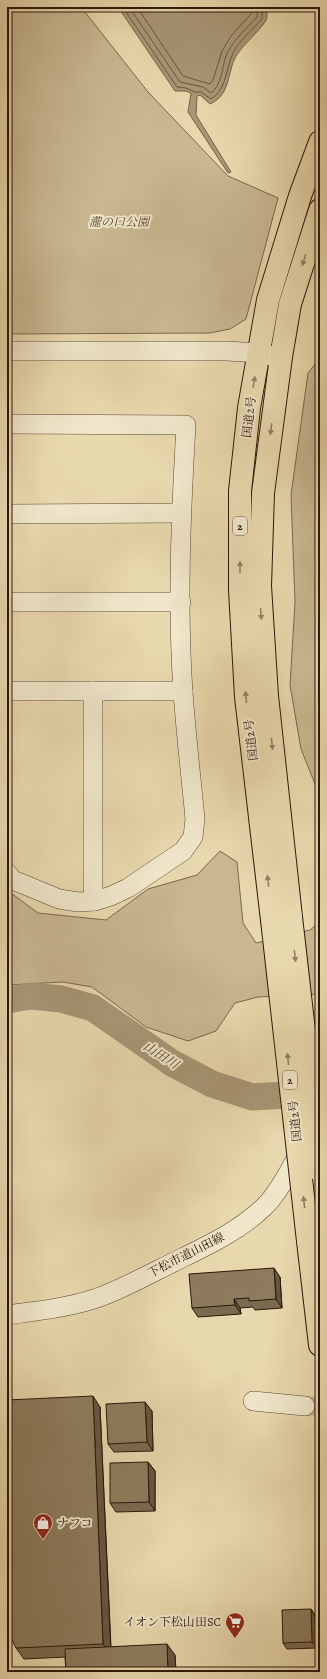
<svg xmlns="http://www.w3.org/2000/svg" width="327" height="1679" font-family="Alegreya,'Noto Serif JP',serif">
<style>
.green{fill:#c8b791;stroke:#7a664c}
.water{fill:#a89675;stroke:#766349}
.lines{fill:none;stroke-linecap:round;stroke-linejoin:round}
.shore{stroke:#6a563e;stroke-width:1}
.river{stroke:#a89675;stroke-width:27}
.minor-tunnel{stroke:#c2b18c;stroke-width:19;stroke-dasharray:19 10;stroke-linecap:butt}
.minor-casing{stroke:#5a4630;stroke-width:20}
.highway-casing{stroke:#2b1607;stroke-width:24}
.minor{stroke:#f0e6ca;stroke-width:19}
.highway{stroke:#e8d8ad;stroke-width:22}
.highway-bridge-casing{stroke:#2b1607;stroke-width:24;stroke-linecap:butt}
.highway-bridge{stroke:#e8d8ad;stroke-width:22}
.wall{fill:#796a50;stroke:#2b1607}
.shaded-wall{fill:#635641;stroke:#2b1607}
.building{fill:#8d7b5d;stroke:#2b1607}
.oneway{fill:#938162}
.labels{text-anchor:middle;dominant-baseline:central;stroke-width:4;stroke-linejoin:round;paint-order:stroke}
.shield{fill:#f0e6ca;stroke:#665442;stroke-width:1}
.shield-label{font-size:11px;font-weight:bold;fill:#2b1607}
.park-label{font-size:12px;font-style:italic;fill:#5a4630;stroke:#f0e6ca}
.street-label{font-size:12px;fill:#2b1607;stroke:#f0e6ca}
.poi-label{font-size:12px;fill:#2b1607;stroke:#f0e6ca;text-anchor:start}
.water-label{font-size:13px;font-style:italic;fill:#5d4933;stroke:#f0e6ca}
</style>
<rect width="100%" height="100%" fill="#e8d8ad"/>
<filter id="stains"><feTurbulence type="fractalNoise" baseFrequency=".005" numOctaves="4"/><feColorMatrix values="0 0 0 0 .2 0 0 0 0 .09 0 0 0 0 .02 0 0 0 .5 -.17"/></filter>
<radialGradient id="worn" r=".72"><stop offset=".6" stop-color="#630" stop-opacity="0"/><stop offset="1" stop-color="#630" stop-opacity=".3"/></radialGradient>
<g class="green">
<path d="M 7,7 L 81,7 L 148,92 L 228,176 L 278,198 L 246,319 L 230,329 L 210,333 L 7,334 Z"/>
<path d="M 320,358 L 320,559 L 318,577 L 320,812 L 317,789 L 301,749 L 290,685 L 295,602 L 291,495 L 308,373 Z"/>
<path d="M 220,851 L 237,862 L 243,923 L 256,943 L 310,930 L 320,922 L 320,994 L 258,997 L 235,1003 L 216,1031 L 188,1041 L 146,1027 L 92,987 L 63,982 L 7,985 L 7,890 L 38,913 L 106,920 L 148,889 L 197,875 Z"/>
</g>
<path class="water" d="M 122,7 L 266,7 C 267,12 268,18 265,22 C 257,34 244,43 236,56 C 227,72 231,95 210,104 L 200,95 L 197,96 L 196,115 L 231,172 L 228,173 L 188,112 L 191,93 L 185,91 L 175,91 L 122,13 Z"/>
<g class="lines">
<g class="shore">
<path d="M 126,7 L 126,12 L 177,87 L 186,88 L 195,92 L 201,92 L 211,99 C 225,91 226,72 231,58 C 236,43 251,31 262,19 L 262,7"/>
<path d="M 131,7 L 131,10 L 180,82 L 203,87 L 211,93 C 222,85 222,67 226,56 C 232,41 246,29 257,17 L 257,7"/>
<path d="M 137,7 L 183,76 L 210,84 L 213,80 L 222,51 L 231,36 L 251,14 L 251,7"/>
</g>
<path class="river" d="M 7,1000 L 31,996 L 61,999 L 93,1008 L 172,1063 L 212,1084 L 252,1097 L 287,1095 L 315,1084"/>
<path class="minor-tunnel" d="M 305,1406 L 320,1406"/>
<g class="minor-casing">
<g id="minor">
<path d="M 7,351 L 227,351 L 259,353 L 273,356"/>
<path d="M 7,424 L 186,425 C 181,513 177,603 183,692 C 186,734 191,776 195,819 L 193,837 L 183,851 L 128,888 L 111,896 L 95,901 L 78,902 L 59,899 L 13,880 L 7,873"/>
<path d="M 7,514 L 181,513"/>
<path d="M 7,602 L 181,602"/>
<path d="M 7,691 L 183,691"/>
<path d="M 93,691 L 93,889 L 95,901"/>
<path d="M 7,1315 C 36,1311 66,1308 94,1299 C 116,1292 139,1279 160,1269 C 195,1251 235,1235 264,1207 C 281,1191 289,1168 303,1149"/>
<path d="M 253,1401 L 305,1406"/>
</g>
</g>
<g class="highway-casing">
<g id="highway">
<path d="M 291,917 L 267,696 L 260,586 L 263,493 L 281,357 L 290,304 L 320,210"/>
<path d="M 272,920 L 246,697 L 240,590 L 240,491 L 249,408 L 268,300 L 300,196 L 320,142"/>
<path d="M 308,1241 L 320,1345"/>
</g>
</g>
<use href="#minor" class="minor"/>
<use href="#highway" class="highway"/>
<g class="highway-bridge-casing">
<g id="highway-bridge">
<path d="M 291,917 L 320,1171"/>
<path d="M 272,920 L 308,1241"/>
</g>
</g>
<use href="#highway-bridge" class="highway-bridge"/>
</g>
<g class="wall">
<path d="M 280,1277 L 282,1308 L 255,1310 L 253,1307 L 240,1308 L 241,1314 L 198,1317 L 192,1308 Z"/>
<path d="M 100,1407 L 111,1647 L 175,1655 L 176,1672 L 66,1672 L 65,1657 L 24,1659 L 16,1648 Z"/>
<path d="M 152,1411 L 153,1451 L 114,1452 L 108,1444 Z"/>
<path d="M 148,1462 L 155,1471 L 155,1511 L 116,1512 L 110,1503 Z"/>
<path d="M 311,1609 L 315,1615 L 317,1648 L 287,1649 L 283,1643 Z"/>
</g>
<g class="shaded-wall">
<path d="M 274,1268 L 280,1277 L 282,1308 L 276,1299 Z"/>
<path d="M 234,1299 L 240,1308 L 241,1314 L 235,1305 Z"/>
<path d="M 93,1396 L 100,1407 L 111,1655 L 103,1644 Z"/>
<path d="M 145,1402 L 152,1411 L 153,1451 L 147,1442 Z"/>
<path d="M 148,1462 L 155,1471 L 155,1511 L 149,1502 Z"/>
<path d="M 311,1609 L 315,1615 L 317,1648 L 312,1642 Z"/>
<path d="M 167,1644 L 175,1655 L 176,1672 L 168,1672 Z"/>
</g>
<g class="building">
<path d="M 274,1268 L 276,1299 L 249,1301 L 249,1298 L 234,1299 L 235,1305 L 192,1308 L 189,1274 Z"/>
<path d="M 93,1396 L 103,1644 L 16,1648 L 7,1630 L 7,1400 Z"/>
<path d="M 145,1402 L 147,1442 L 108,1444 L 106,1404 Z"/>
<path d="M 148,1462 L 149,1502 L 110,1503 L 110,1463 Z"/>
<path d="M 311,1609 L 312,1642 L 283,1643 L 282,1610 Z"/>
<path d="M 167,1644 L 168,1672 L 66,1672 L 65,1649 Z"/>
</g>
<defs><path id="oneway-solid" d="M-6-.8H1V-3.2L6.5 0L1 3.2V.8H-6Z"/></defs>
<g class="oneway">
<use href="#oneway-solid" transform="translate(304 260) rotate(107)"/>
<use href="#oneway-solid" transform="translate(254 382) rotate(-80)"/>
<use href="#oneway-solid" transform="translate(271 429) rotate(97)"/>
<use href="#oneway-solid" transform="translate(240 567) rotate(-90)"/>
<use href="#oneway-solid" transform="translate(261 614) rotate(86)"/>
<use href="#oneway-solid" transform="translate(246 697) rotate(-95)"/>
<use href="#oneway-solid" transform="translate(272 744) rotate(84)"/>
<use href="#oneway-solid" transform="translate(268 881) rotate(-97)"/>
<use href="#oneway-solid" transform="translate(295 956) rotate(83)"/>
<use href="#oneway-solid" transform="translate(288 1059) rotate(-96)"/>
<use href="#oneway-solid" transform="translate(304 1202) rotate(-96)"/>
</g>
<defs>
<g id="shop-pin" transform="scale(1)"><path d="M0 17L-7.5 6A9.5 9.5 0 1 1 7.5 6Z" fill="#8f2418" stroke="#f0e6ca"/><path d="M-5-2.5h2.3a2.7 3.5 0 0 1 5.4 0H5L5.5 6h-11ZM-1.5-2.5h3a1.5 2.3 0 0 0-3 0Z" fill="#fff"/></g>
<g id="supermarket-pin" transform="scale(1)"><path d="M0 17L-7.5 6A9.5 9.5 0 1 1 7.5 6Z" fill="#8f2418" stroke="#f0e6ca"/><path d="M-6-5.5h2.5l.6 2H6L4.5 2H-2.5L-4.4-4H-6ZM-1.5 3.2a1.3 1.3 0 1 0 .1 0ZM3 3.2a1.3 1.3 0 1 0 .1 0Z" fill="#fff"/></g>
</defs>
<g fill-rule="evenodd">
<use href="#shop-pin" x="43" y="1523"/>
<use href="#supermarket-pin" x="235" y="1622"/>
</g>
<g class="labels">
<g class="shield">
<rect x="233" y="517" width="14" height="18" rx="3"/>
<rect x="283" y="1071" width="14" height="18" rx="3"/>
</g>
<g class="shield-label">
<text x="240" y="526">2</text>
<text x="290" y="1080">2</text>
</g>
<g class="park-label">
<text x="119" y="222">瀧の口公園</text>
</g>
<g class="street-label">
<text transform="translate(249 417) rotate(-83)">国道2号</text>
<text transform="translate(251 740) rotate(-97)">国道2号</text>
<text transform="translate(295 1121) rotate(-96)">国道2号</text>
<text transform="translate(186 1255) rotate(-27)">下松市道山田線</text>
</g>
<g class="poi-label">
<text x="57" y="1523">ナフコ</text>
<text x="221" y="1622" text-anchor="end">イオン下松山田SC</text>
</g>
<g class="water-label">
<text transform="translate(161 1055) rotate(33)">山田川</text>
</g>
</g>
<rect width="327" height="1679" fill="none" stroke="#e8d8ad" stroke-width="24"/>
<rect x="8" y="8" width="311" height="1663" fill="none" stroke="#2b1607" stroke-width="2"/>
<rect x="12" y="12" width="303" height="1655" fill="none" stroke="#2b1607"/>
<rect width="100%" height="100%" filter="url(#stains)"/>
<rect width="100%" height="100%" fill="url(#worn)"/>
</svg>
